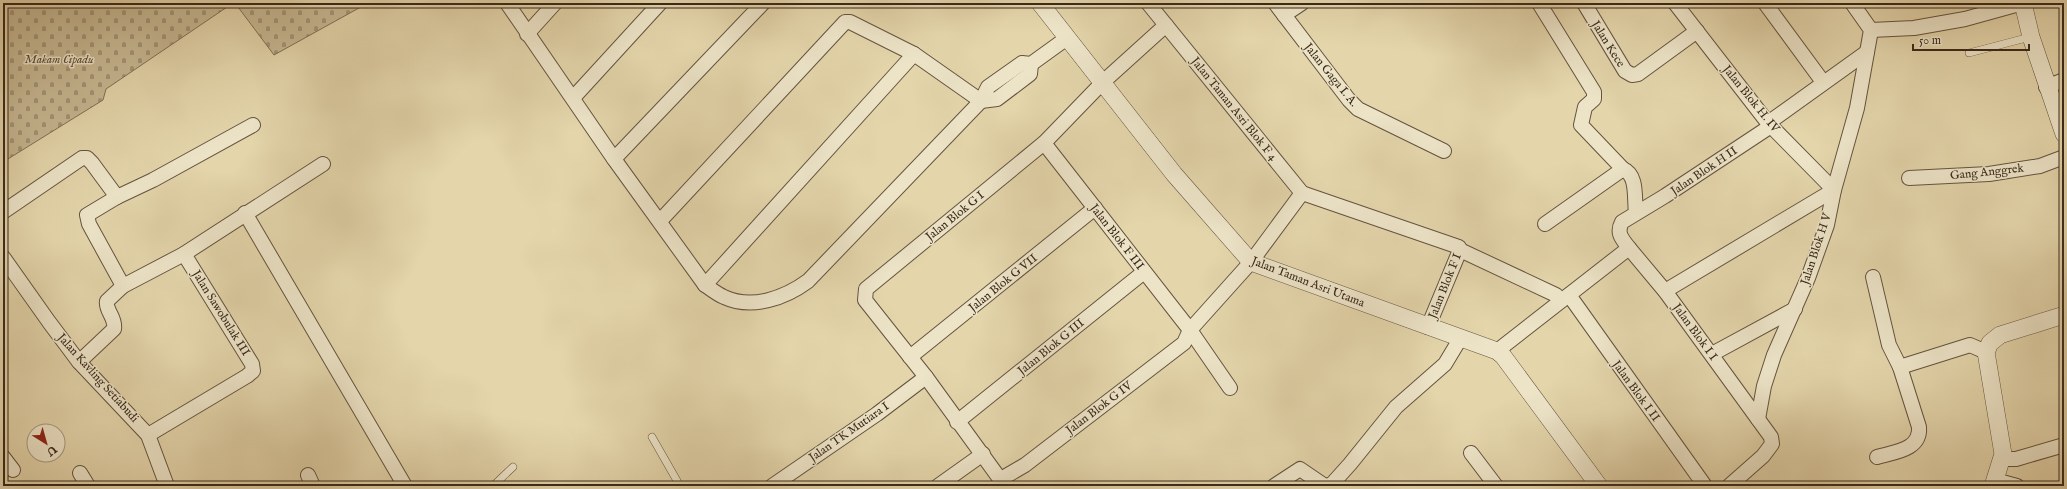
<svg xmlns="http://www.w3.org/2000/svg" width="2067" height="489" font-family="'IM FELL English',serif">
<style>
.cemetery{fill:url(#cemetery-stones);stroke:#807057}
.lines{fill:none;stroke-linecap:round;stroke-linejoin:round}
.service-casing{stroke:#64543f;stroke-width:8}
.minor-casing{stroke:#64543f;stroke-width:16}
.tertiary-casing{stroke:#64543f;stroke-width:18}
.service{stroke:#ede4c8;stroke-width:7}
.minor{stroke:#ede4c8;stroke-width:14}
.tertiary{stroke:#ede4c8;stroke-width:17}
.labels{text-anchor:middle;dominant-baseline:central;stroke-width:3;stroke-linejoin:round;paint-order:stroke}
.street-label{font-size:12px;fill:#39291b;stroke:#ede4c8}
.park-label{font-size:12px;font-style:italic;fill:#554633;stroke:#ede4c8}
</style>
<defs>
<pattern id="cemetery-stones" width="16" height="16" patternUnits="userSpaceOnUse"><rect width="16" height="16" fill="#c7b893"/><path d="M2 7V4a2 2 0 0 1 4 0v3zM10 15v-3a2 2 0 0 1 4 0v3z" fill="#a39677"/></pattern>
</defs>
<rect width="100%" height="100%" fill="#e4d5ab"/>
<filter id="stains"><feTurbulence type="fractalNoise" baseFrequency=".005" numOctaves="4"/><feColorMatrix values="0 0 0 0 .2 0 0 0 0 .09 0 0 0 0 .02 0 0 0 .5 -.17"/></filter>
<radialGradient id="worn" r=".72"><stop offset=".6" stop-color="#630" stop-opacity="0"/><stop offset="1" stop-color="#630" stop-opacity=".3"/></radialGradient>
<g class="cemetery">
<path d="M 3,3 L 233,3 L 106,89 L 103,100 L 3,162 Z"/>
<path d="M 235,3 L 368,3 L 274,55 Z"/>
</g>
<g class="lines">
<g class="service-casing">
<g id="service">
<path d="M 1969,53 L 2030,37"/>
<path d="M 652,437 L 680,486"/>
<path d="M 493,486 L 513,467"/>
</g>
</g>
<g class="minor-casing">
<g id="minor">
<path d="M 507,3 L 614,159 L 705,285 C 711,289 717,294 724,297 C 752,310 785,298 808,281 L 981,101 L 988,87 L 1022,63 L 1031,64 L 1067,38"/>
<path d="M 1148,3 L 1302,193"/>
<path d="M 1275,3 L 1349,100 L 1358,109 L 1444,151"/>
<path d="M 1539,3 L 1594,92 L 1594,99 L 1585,107 L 1581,125 L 1623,169"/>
<path d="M 1584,3 L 1625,71 L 1632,75 L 1638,74 L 1697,31"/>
<path d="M 1765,3 L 1823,82"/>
<path d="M 1284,15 L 1302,3"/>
<path d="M 1871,30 L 1914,28 L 1965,19 L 2023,3"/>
<path d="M 527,34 L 555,3"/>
<path d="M 2046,87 L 2064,80"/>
<path d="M 573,98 L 660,3"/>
<path d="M 1768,123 L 1867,52"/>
<path d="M 1044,143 L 1190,330 L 1230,388"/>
<path d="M 614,159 L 763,3"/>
<path d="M 1909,178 L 1989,174 L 2040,166 L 2064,157"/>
<path d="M 1302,193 L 1459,247 L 1460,250 L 1428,327"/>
<path d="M 3,212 L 82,158 L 87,158 L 92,163 L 117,197"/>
<path d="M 245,213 L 405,486"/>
<path d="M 660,221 L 845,22 L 850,22 L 914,54 L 981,101 L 997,99 L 1030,74 L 1031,64"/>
<path d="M 1545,224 L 1623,169 C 1638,175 1634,198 1636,213"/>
<path d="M 1629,248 L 1665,291 L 1771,437 L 1772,444 L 1763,456 L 1729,486"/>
<path d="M 1460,250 L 1556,295 L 1560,301"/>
<path d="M 3,257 L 49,322 L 79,362 L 148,435 L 167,486"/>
<path d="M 1873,277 L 1889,345 L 1900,367 L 1970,345 L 1986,352"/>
<path d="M 705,285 L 914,54"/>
<path d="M 123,286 L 89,224 L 87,215 L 117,197 L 153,180 L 253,125"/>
<path d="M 1665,291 L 1834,190 L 1768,123 L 1675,3"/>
<path d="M 1569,295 L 1705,486"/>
<path d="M 1497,351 L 1629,248 C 1622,239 1616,233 1622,222 L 1665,196 L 1771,126"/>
<path d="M 1712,354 L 1795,309"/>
<path d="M 910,357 L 1095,208"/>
<path d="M 79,362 L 114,329 C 116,317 105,311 107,301 L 123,286 L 184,254 L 323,164"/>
<path d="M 1758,419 L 1764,386 L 1774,355 L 1808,278 L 1827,225 L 1834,190 L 1857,108 L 1871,30 L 1852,3"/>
<path d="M 957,422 L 1144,272"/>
<path d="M 148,435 L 247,376 L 253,371 L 252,364 L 184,254"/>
<path d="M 1471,453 L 1496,486"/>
<path d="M 3,457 L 13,470"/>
<path d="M 1877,457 C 1894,452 1921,450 1919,427 L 1900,367"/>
<path d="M 2002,459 L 2016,459 L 2064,445"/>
<path d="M 80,473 L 88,486"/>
<path d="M 308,475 L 313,486"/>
<path d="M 1001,479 L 1025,465 L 1184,343 L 1190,330 L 1251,262 L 1302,193"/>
<path d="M 1995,480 L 2017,486"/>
<path d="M 772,486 L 877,414 L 926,377"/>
<path d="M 938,486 L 983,454"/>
<path d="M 1005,486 L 926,377 L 865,300 L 866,289 L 1044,143 L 1103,82 L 1166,25"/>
<path d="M 1274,486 L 1300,469 L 1325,486"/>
<path d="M 1327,486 L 1332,484 L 1350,464 L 1396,407 L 1445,364 L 1460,339"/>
</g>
</g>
<g class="tertiary-casing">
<g id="tertiary">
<path d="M 1040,3 L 1174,174 L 1251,262 L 1497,351 L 1503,356 L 1599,486"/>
<path d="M 2023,3 L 2031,37 L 2064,134"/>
<path d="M 1993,486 L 2003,454 L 1986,352 L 1990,343 L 2000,335 L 2064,315"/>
</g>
</g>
<use href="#service" class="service"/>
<use href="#minor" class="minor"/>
<use href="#tertiary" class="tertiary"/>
</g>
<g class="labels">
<g class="street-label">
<text transform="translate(1608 44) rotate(58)">Jalan Kece</text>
<text transform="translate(1331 75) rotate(51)">Jalan Gaga I. A.</text>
<text transform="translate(1751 99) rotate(51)">Jalan Blok H. IV</text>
<text transform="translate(1234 109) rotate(51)">Jalan Taman Asri Blok F 4</text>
<text transform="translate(1704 171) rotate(-34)">Jalan Blok H II</text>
<text transform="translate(1987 172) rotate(-6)">Gang Anggrek</text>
<text transform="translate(955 216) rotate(-39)">Jalan Blok G I</text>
<text transform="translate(1117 237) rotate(52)">Jalan Blok F III</text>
<text transform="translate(1816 249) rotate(-72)">Jalan Blok H V</text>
<text transform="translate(1308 282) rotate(21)">Jalan Taman Asri Utama</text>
<text transform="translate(1003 283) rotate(-39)">Jalan Blok G VII</text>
<text transform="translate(1445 286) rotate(-68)">Jalan Blok F I</text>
<text transform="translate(221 313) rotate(58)">Jalan Sawobulak III</text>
<text transform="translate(1695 332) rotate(54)">Jalan Blok I I</text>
<text transform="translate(1051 347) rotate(-39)">Jalan Blok G III</text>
<text transform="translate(98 378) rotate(48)">Jalan Kavling Setiabudi</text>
<text transform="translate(1636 391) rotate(54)">Jalan Blok I II</text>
<text transform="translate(1099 408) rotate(-37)">Jalan Blok G IV</text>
<text transform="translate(849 432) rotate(-35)">Jalan TK Mutiara I</text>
</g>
<g class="park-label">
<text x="59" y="59">Makam Cipadu</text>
</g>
</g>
<rect width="2067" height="489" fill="none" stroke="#e4d5ab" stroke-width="16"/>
<rect x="4" y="4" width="2059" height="481" fill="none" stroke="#39291b" stroke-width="2"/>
<rect x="8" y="8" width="2051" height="473" fill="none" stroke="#39291b"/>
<g transform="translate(46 443) rotate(143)"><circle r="19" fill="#ede4c8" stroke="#a59983"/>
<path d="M0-3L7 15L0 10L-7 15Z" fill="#8f2418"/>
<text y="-6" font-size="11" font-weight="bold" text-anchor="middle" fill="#39291b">U</text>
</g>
<path d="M1913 44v6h116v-6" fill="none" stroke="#39291b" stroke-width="2"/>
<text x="1919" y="44" font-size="12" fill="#39291b" stroke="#ede4c8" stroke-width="3" paint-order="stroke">50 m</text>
<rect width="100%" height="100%" filter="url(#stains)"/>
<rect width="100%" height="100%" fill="url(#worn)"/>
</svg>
